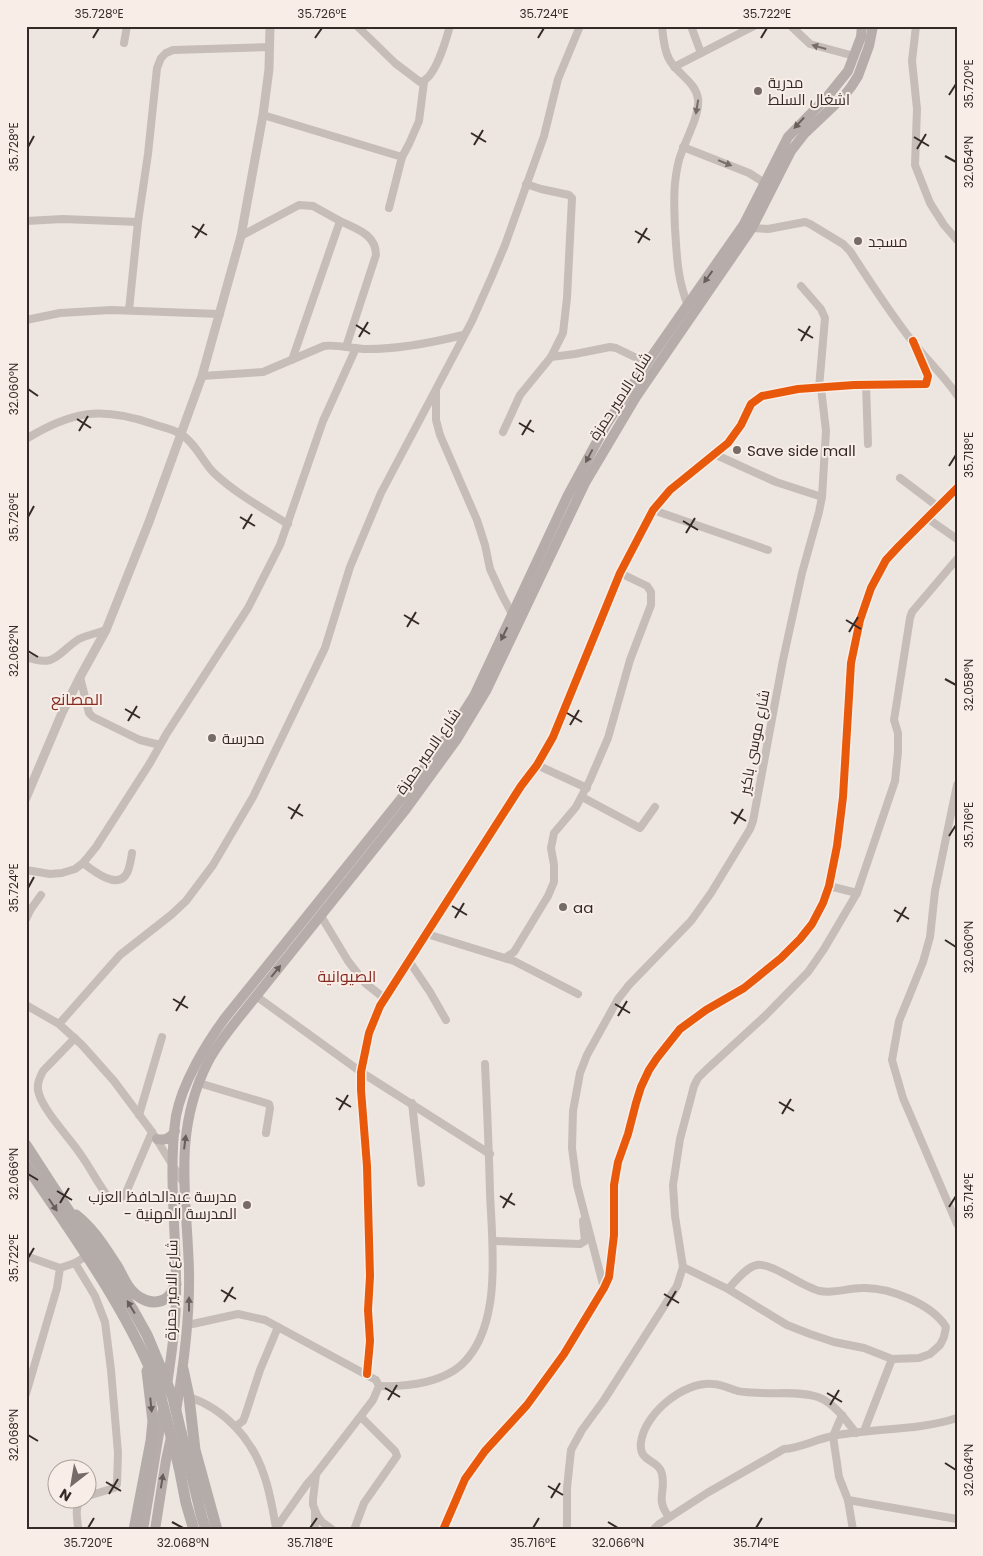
<svg xmlns="http://www.w3.org/2000/svg" width="983" height="1556" font-family="Poppins,Cairo,sans-serif">
<style>
.lines{fill:none;stroke-linecap:round;stroke-linejoin:round}
.minor{stroke:#c6bdb9;stroke-width:8}
.tertiary{stroke:#c6bdb9;stroke-width:9}
.secondary{stroke:#b6adaa;stroke-width:10}
.primary{stroke:#b4aca9;stroke-width:11}
.primary-bridge{stroke:#b4aca9;stroke-width:11}
.cycleway-casing{stroke:#f9eee7;stroke-width:11}
.cycleway{stroke:#e8590c;stroke-width:8}
.oneway{fill:#776c69}
.oneway2{fill:#695e5c}
.oneway3{fill:#685e5c}
.ticks{fill:none;stroke:#362a28;stroke-width:2}
.poi-dot{fill:#766b68;stroke:#f9eee7;stroke-width:2}
.labels{text-anchor:middle;dominant-baseline:central;stroke-width:4;stroke-linejoin:round;paint-order:stroke}
.poi-label{font-size:15px;fill:#362a28;stroke:#f9eee7;text-anchor:start}
.street-label{font-size:15px;fill:#362a28;stroke:#f9eee7}
.neighbourhood-label{font-size:16px;fill:#852a21;stroke:#f9eee7}
.neatline{fill:none;stroke:#362a28;stroke-width:2}
.ticks-label{font-size:12px;text-anchor:middle;fill:#362a28}
</style>
<rect width="100%" height="100%" fill="#ede5e0"/>
<g class="lines">
<g class="minor">
<path d="M 357,26 L 395,63 L 420,82 C 435,80 446,40 450,26"/>
<path d="M 662,26 C 663,37 664,50 669,59 C 677,74 696,82 698,99 C 700,116 684,142 679,160 C 673,183 674,204 675,228 C 677,257 677,278 688,306"/>
<path d="M 691,26 L 701,53"/>
<path d="M 791,26 L 810,44 L 854,56"/>
<path d="M 916,26 L 912,61 L 917,109 L 915,165 L 930,203 L 944,225 L 957,240"/>
<path d="M 124,43 L 127,26"/>
<path d="M 674,67 L 754,26"/>
<path d="M 263,115 L 402,157 L 409,144 L 419,121 L 424,82"/>
<path d="M 683,147 L 749,173 L 765,183"/>
<path d="M 389,208 L 402,157"/>
<path d="M 26,221 L 63,219 L 138,222"/>
<path d="M 340,221 C 356,229 376,234 376,255 L 346,347"/>
<path d="M 752,228 L 768,229 L 805,222 L 810,224 L 843,244 L 850,251 C 870,282 890,313 912,341 C 927,360 944,376 957,395"/>
<path d="M 241,236 L 299,205 L 313,206 L 340,221 L 292,360"/>
<path d="M 129,310 L 138,222 L 148,154 L 157,68 L 161,58 L 166,53 L 173,50 L 270,47"/>
<path d="M 26,320 L 60,313 L 111,310 L 220,314"/>
<path d="M 551,357 L 575,354 L 610,347 L 616,348 L 647,363"/>
<path d="M 202,376 L 263,372 L 324,346 C 338,344 352,349 367,349 C 400,349 431,343 463,335"/>
<path d="M 866,384 L 868,444"/>
<path d="M 436,391 L 436,420 L 440,435 L 477,520 L 485,545 L 490,569 L 502,595 L 513,616"/>
<path d="M 503,432 L 520,395 L 551,357 L 563,333 L 567,298 L 572,198 L 569,195 L 541,189 L 526,184"/>
<path d="M 26,439 C 72,411 101,406 153,424 C 161,427 173,429 181,434 C 195,443 202,460 213,472 C 235,493 262,508 288,524"/>
<path d="M 714,454 L 776,482 L 822,497"/>
<path d="M 900,478 L 937,506"/>
<path d="M 653,510 L 768,550"/>
<path d="M 927,518 L 957,539"/>
<path d="M 26,657 C 57,668 57,653 79,639 C 87,635 98,633 106,630"/>
<path d="M 80,677 L 89,713 L 93,717 L 140,740 L 160,745"/>
<path d="M 537,765 L 587,788"/>
<path d="M 957,785 L 935,891 L 930,937 L 923,962 L 899,1021 L 892,1060 L 903,1098 L 957,1224"/>
<path d="M 582,797 L 640,828 L 655,807"/>
<path d="M 83,863 C 92,870 118,891 127,873 C 130,867 131,859 132,853"/>
<path d="M 26,870 L 50,874 L 62,873 L 75,869 L 83,863 L 96,847 L 150,763 L 167,733 L 248,608 L 280,545 L 323,421 L 356,348"/>
<path d="M 829,886 L 857,893"/>
<path d="M 321,916 L 348,961 L 365,983 L 384,998"/>
<path d="M 26,919 L 31,909 L 41,895"/>
<path d="M 427,934 L 514,961 L 578,994"/>
<path d="M 505,958 L 514,952 L 548,896 L 554,882 L 554,865 L 551,848 L 554,833 L 576,807 L 590,780 L 608,738 L 630,660 L 651,605 L 651,592 L 647,586 L 620,573"/>
<path d="M 409,961 L 430,992 L 446,1020"/>
<path d="M 256,996 L 361,1072 L 490,1154"/>
<path d="M 26,1005 L 59,1024 L 82,1045 L 114,1081 L 152,1132 L 183,1182"/>
<path d="M 59,1024 L 120,955 L 171,915 L 186,901 L 213,865 L 253,797 L 325,648 L 350,567 L 381,493 L 472,321 L 492,276 L 505,245 L 544,136 L 558,79 L 580,26"/>
<path d="M 75,1038 L 43,1071 C 39,1079 36,1086 39,1094 C 45,1113 70,1138 81,1155 C 91,1169 98,1184 109,1198 L 117,1200 L 125,1195 L 152,1132"/>
<path d="M 199,1083 L 269,1104 L 270,1108 L 266,1133"/>
<path d="M 412,1103 L 421,1183"/>
<path d="M 139,1115 L 162,1037"/>
<path d="M 493,1241 L 580,1244 L 585,1241 L 583,1221"/>
<path d="M 26,1256 L 60,1268"/>
<path d="M 75,1263 L 95,1296 L 105,1322 L 111,1370 L 118,1453 L 117,1484 L 114,1488 L 88,1496"/>
<path d="M 683,1267 L 728,1289 L 787,1325 L 810,1334 L 834,1342 L 864,1348 L 892,1359 L 919,1358 L 930,1354 L 940,1345 L 944,1337 L 946,1327 C 932,1304 889,1287 862,1288 C 848,1288 834,1294 820,1291 C 804,1288 771,1262 757,1265 C 746,1267 735,1282 728,1289"/>
<path d="M 604,1288 L 577,1185 L 572,1148 L 573,1111 L 580,1073 L 587,1055 L 618,999 L 629,985 L 691,921 L 711,893 L 750,829 L 753,821 L 783,660 L 802,573 L 819,512 L 822,497 L 826,431 L 821,388 L 819,388 L 825,318 L 821,309 L 801,286"/>
<path d="M 188,1325 L 238,1314 L 265,1320 L 376,1380 L 379,1386 L 373,1400 L 316,1474 L 313,1499 L 313,1505 L 317,1515 L 322,1522 L 333,1530"/>
<path d="M 367,1374 L 370,1341 L 368,1310 L 370,1276 L 367,1166 L 361,1090 L 361,1072 L 369,1033 L 380,1006 L 521,786 L 537,765 L 553,737 L 620,573 L 653,510 L 670,490 L 728,443 L 741,425 L 751,404 L 762,396 L 798,389 L 854,385 L 926,384 L 928,376 L 913,341"/>
<path d="M 379,1386 C 407,1387 447,1383 467,1359 C 502,1319 492,1243 490,1193 C 489,1150 487,1107 485,1064"/>
<path d="M 26,1394 L 57,1288 L 60,1268 L 75,1263 L 86,1256"/>
<path d="M 189,1397 C 225,1409 252,1439 264,1475 C 270,1492 273,1510 276,1528"/>
<path d="M 842,1415 L 833,1436 L 839,1477 L 848,1500 L 853,1530"/>
<path d="M 236,1426 L 243,1421 L 245,1416 L 260,1370 L 278,1327"/>
<path d="M 864,1431 L 892,1359"/>
<path d="M 848,1500 L 957,1519"/>
<path d="M 669,1517 C 655,1499 666,1493 662,1474 C 659,1459 638,1463 641,1442 C 645,1413 684,1381 713,1384 C 721,1384 730,1389 738,1391 C 745,1393 753,1392 761,1393 C 779,1394 800,1391 818,1397 C 834,1403 846,1420 856,1433"/>
<path d="M 78,1527 C 77,1516 74,1506 83,1498"/>
<path d="M 276,1528 L 307,1484 L 316,1474"/>
<path d="M 315,1530 L 315,1512"/>
<path d="M 354,1530 L 364,1503 L 397,1456 L 395,1451 L 361,1417"/>
<path d="M 443,1530 L 465,1479 L 485,1451 L 527,1405 L 564,1354 L 604,1288 L 609,1277 L 614,1235 L 614,1185 L 618,1162 L 628,1134 L 636,1103 L 641,1087 L 649,1070 L 657,1058 L 680,1029 L 706,1010 L 744,988 L 781,958 L 800,939 L 812,924 L 823,903 L 829,886 L 837,846 L 843,797 L 851,663 L 860,620 L 871,588 L 886,560 L 899,546 L 957,488"/>
<path d="M 567,1530 L 567,1488 L 571,1450 L 582,1430 L 604,1400 L 677,1286 L 683,1267 L 675,1216 L 673,1185 L 680,1139 L 694,1086 L 698,1078 L 706,1070 L 765,1016 L 808,972 L 824,949 L 857,893 L 895,781 L 898,752 L 898,733 L 894,720 L 910,618 L 912,612 L 957,559"/>
<path d="M 653,1530 L 659,1524 L 707,1493 L 784,1449 C 801,1448 816,1439 833,1436 C 873,1428 918,1431 957,1418"/>
</g>
<path class="tertiary" d="M 26,798 L 62,713 L 80,677 L 106,630 L 149,522 L 202,376 L 241,236 L 263,115 L 269,69 L 270,26"/>
<g class="secondary">
<path d="M 157,1139 C 165,1141 171,1138 175,1131"/>
<path d="M 167,1385 C 172,1351 177,1317 176,1283 C 176,1230 168,1168 176,1116 C 182,1084 205,1045 225,1018 L 405,794 L 453,729 L 474,696 L 567,497 L 606,425 L 647,363 L 744,224 L 788,137 L 827,97 L 848,71 L 861,37 L 862,26"/>
<path d="M 176,1411 C 184,1364 190,1318 189,1271 C 187,1196 172,1133 208,1062 C 217,1045 229,1030 241,1015 L 406,809 L 457,739 L 486,691 L 585,483 L 636,397 L 752,228 L 791,151 L 805,133 L 843,97 L 851,87 L 858,76 L 869,46 L 873,26"/>
<path d="M 143,1530 L 163,1409"/>
<path d="M 155,1530 L 166,1460 L 171,1437"/>
</g>
<g class="primary">
<path d="M 26,1145 L 133,1310 L 147,1335 L 160,1366"/>
<path d="M 26,1165 C 74,1237 127,1308 159,1390"/>
<path d="M 76,1215 C 93,1228 105,1248 117,1266 C 121,1273 124,1280 128,1286 C 137,1299 154,1308 168,1297 C 172,1293 174,1288 176,1284"/>
<path d="M 183,1369 L 189,1397 L 195,1450 L 217,1530"/>
<path d="M 181,1432 L 202,1518 L 206,1530"/>
<path d="M 179,1467 L 186,1503 L 194,1530"/>
<path d="M 134,1530 L 151,1441 L 153,1421 L 147,1371"/>
</g>
<g class="primary-bridge">
<path d="M 160,1366 L 173,1398 L 181,1432"/>
<path d="M 159,1390 L 179,1467"/>
</g>
<g class="cycleway-casing">
<g id="cycleway">
<path d="M 367,1374 L 370,1341 L 368,1310 L 370,1276 L 367,1166 L 361,1090 L 361,1072 L 369,1033 L 380,1006 L 521,786 L 537,765 L 553,737 L 620,573 L 653,510 L 670,490 L 728,443 L 741,425 L 751,404 L 762,396 L 798,389 L 854,385 L 926,384 L 928,376 L 913,341"/>
<path d="M 443,1530 L 465,1479 L 485,1451 L 527,1405 L 564,1354 L 604,1288 L 609,1277 L 614,1235 L 614,1185 L 618,1162 L 628,1134 L 636,1103 L 641,1087 L 649,1070 L 657,1058 L 680,1029 L 706,1010 L 744,988 L 781,958 L 800,939 L 812,924 L 823,903 L 829,886 L 837,846 L 843,797 L 851,663 L 860,620 L 871,588 L 886,560 L 899,546 L 957,488"/>
</g>
</g>
<use href="#cycleway" class="cycleway"/>
</g>
<defs><path id="oneway-solid" d="M-6-.8H1V-3.2L6.5 0L1 3.2V.8H-6Z" transform="scale(1.25)"/></defs>
<g class="oneway">
<use href="#oneway-solid" transform="translate(819 47) rotate(-164)"/>
<use href="#oneway-solid" transform="translate(697 107) rotate(99)"/>
<use href="#oneway-solid" transform="translate(725 163) rotate(22)"/>
</g>
<g class="oneway2">
<use href="#oneway-solid" transform="translate(799 123) rotate(133)"/>
<use href="#oneway-solid" transform="translate(708 277) rotate(126)"/>
<use href="#oneway-solid" transform="translate(589 456) rotate(118)"/>
<use href="#oneway-solid" transform="translate(504 634) rotate(116)"/>
<use href="#oneway-solid" transform="translate(276 971) rotate(-51)"/>
<use href="#oneway-solid" transform="translate(185 1142) rotate(-83)"/>
<use href="#oneway-solid" transform="translate(189 1304) rotate(-90)"/>
<use href="#oneway-solid" transform="translate(162 1481) rotate(-81)"/>
</g>
<g class="oneway3">
<use href="#oneway-solid" transform="translate(53 1205) rotate(56)"/>
<use href="#oneway-solid" transform="translate(131 1307) rotate(-121)"/>
<use href="#oneway-solid" transform="translate(151 1405) rotate(84)"/>
</g>
<path class="ticks" d="M 93,38 L 99,28M 315,38 L 322,28M 538,38 L 544,28M 761,38 L 767,28M 949,95 L 956,84M 471,133 L 486,142M 914,137 L 929,146M 474,145 L 483,130M 28,147 L 34,136M 917,149 L 926,134M 945,156 L 956,162M 192,226 L 207,235M 635,231 L 650,240M 195,238 L 204,224M 638,243 L 647,228M 356,325 L 370,334M 798,329 L 813,338M 359,337 L 368,322M 801,341 L 810,326M 28,389 L 38,396M 77,419 L 91,428M 519,423 L 534,432M 79,431 L 88,416M 522,435 L 531,420M 949,466 L 956,455M 28,517 L 34,506M 240,517 L 255,526M 683,521 L 698,530M 243,529 L 252,514M 686,533 L 695,518M 404,615 L 419,624M 846,620 L 861,629M 407,627 L 416,612M 849,632 L 858,617M 28,651 L 38,657M 945,679 L 956,685M 125,709 L 140,718M 567,713 L 582,722M 128,721 L 137,706M 570,725 L 579,710M 288,807 L 303,816M 731,812 L 746,821M 291,819 L 300,804M 734,824 L 743,809M 949,836 L 956,825M 28,888 L 34,877M 452,906 L 467,915M 894,910 L 909,919M 455,918 L 464,903M 897,922 L 906,907M 945,940 L 956,947M 173,999 L 188,1008M 615,1004 L 630,1013M 176,1011 L 185,996M 618,1016 L 627,1001M 336,1098 L 351,1107M 779,1102 L 794,1111M 339,1110 L 348,1095M 782,1114 L 791,1099M 28,1174 L 38,1180M 57,1191 L 72,1200M 500,1196 L 515,1205M 60,1203 L 69,1188M 949,1207 L 956,1196M 503,1208 L 512,1193M 28,1258 L 34,1248M 221,1290 L 236,1299M 664,1294 L 679,1303M 224,1302 L 233,1287M 667,1306 L 676,1291M 385,1388 L 400,1397M 827,1393 L 842,1402M 388,1400 L 397,1385M 830,1405 L 839,1390M 28,1435 L 38,1441M 945,1463 L 956,1470M 106,1482 L 121,1491M 548,1486 L 563,1495M 109,1494 L 118,1479M 551,1498 L 560,1483M 172,1522 L 183,1528M 608,1522 L 618,1528M 88,1528 L 94,1518M 310,1528 L 317,1518M 533,1528 L 539,1518M 756,1528 L 762,1518"/>
<g class="poi-dot">
<circle cx="758" cy="91" r="5"/>
<circle cx="858" cy="241" r="5"/>
<circle cx="737" cy="450" r="5"/>
<circle cx="212" cy="738" r="5"/>
<circle cx="563" cy="907" r="5"/>
<circle cx="247" cy="1205" r="5"/>
</g>
<g class="labels">
<g class="poi-label">
<text x="768" y="82">مدرية<tspan x="768" dy="17">اشغال السلط</tspan></text>
<text x="868" y="241">مسجد</text>
<text x="747" y="450">Save side mall</text>
<text x="222" y="738">مدرسة</text>
<text x="573" y="907">aa</text>
<text x="237" y="1196" text-anchor="end">مدرسة عبدالحافظ العزب<tspan x="237" dy="17">- المدرسة المهنية</tspan></text>
</g>
<g class="street-label">
<text transform="translate(620 396) rotate(-57)">شارع الامير حمزة</text>
<text transform="translate(754 742) rotate(-79)">شارع موسى باكير</text>
<text transform="translate(428 751) rotate(-55)">شارع الامير حمزة</text>
<text transform="translate(171 1290) rotate(-89)">شارع الامير حمزة</text>
</g>
<g class="neighbourhood-label">
<text x="77" y="699">المصانع</text>
<text x="347" y="976">الصيوانية</text>
</g>
</g>
<rect width="983" height="1556" fill="none" stroke="#f9eee7" stroke-width="55"/>
<g transform="translate(72 1484) rotate(211)"><circle r="24" fill="#f9eee7" stroke="#aba09b"/>
<path d="M0-4L9 19L0 12L-9 19Z" fill="#766b68"/>
<text y="-8" font-size="14" font-weight="bold" text-anchor="middle" fill="#362a28">N</text>
</g>
<rect x="28" y="28" width="928" height="1500" class="neatline"/>
<g class="ticks-label">
<text x="99" y="18">35.728°E</text>
<text x="322" y="18">35.726°E</text>
<text x="544" y="18">35.724°E</text>
<text x="767" y="18">35.722°E</text>
<text transform="translate(969 84) rotate(-90)" y="4">35.720°E</text>
<text transform="translate(14 147) rotate(-90)" y="4">35.728°E</text>
<text transform="translate(969 162) rotate(-90)" y="4">32.054°N</text>
<text transform="translate(14 389) rotate(-90)" y="4">32.060°N</text>
<text transform="translate(969 455) rotate(-90)" y="4">35.718°E</text>
<text transform="translate(14 517) rotate(-90)" y="4">35.726°E</text>
<text transform="translate(14 651) rotate(-90)" y="4">32.062°N</text>
<text transform="translate(969 685) rotate(-90)" y="4">32.058°N</text>
<text transform="translate(969 825) rotate(-90)" y="4">35.716°E</text>
<text transform="translate(14 888) rotate(-90)" y="4">35.724°E</text>
<text transform="translate(969 947) rotate(-90)" y="4">32.060°N</text>
<text transform="translate(14 1174) rotate(-90)" y="4">32.066°N</text>
<text transform="translate(969 1196) rotate(-90)" y="4">35.714°E</text>
<text transform="translate(14 1258) rotate(-90)" y="4">35.722°E</text>
<text transform="translate(14 1435) rotate(-90)" y="4">32.068°N</text>
<text transform="translate(969 1470) rotate(-90)" y="4">32.064°N</text>
<text x="88" y="1547">35.720°E</text>
<text x="183" y="1547">32.068°N</text>
<text x="310" y="1547">35.718°E</text>
<text x="533" y="1547">35.716°E</text>
<text x="618" y="1547">32.066°N</text>
<text x="756" y="1547">35.714°E</text>
</g>
</svg>
